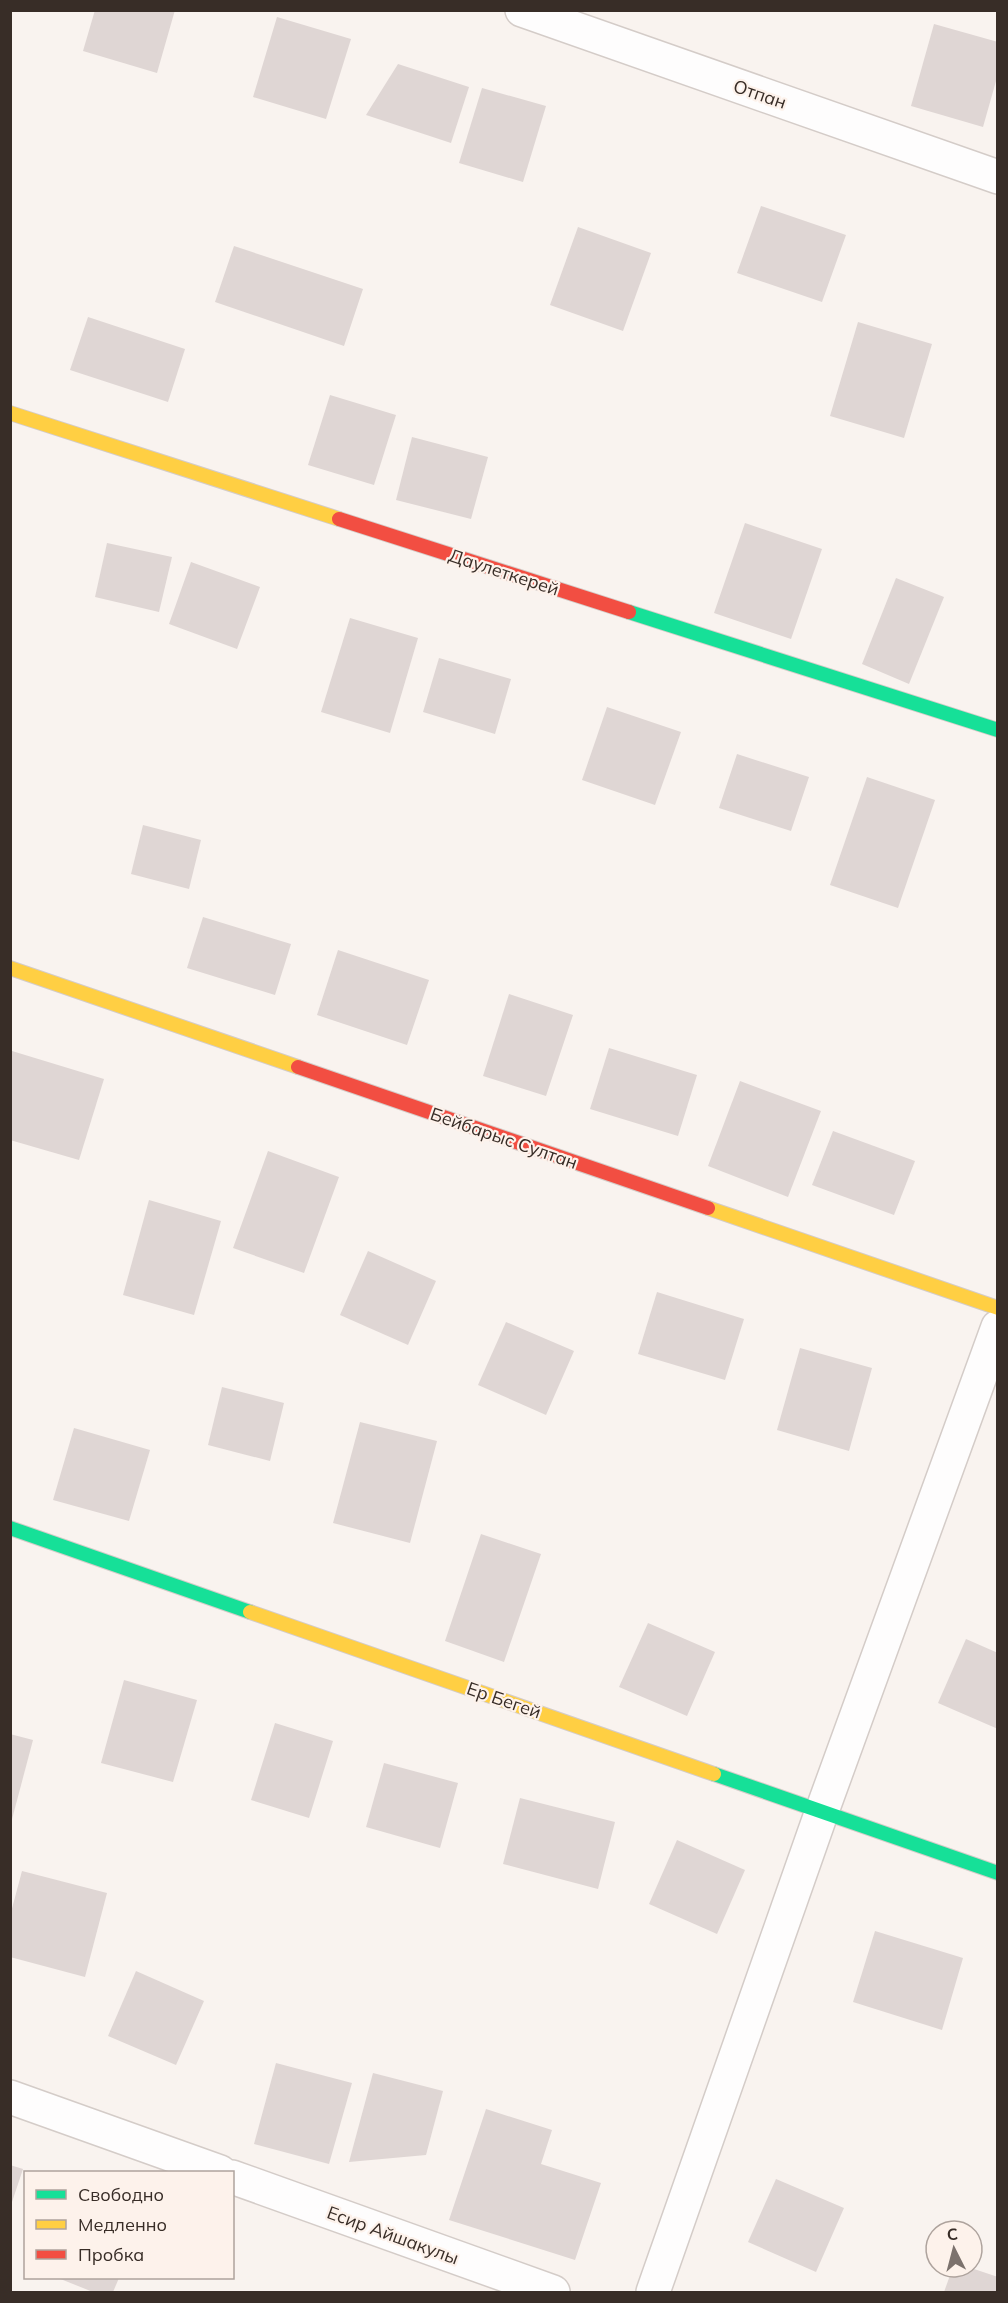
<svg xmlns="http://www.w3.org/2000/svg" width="1008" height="2303" font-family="Mulish,sans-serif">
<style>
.building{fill:#dfd6d4}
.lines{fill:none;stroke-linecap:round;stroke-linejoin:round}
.street-casing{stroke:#d4ccc8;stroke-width:36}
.fast-casing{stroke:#d4ccc8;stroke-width:16}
.slow-casing{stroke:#d4ccc8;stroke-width:16}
.jam-casing{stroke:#d4ccc8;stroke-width:16}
.street{stroke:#fefdfd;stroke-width:33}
.fast{stroke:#16e098;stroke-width:14}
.slow{stroke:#ffcf43;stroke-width:14}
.jam{stroke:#f24e42;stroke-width:14}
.labels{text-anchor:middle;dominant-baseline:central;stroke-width:4.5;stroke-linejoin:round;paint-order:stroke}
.street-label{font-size:18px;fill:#382d27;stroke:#fdf2eb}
</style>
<rect width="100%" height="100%" fill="#f9f3ef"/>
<g class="building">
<path d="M 95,10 L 175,10 L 157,73 L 83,51 Z"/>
<path d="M 277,17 L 351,39 L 326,119 L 253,97 Z"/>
<path d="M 934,24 L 998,42 L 998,74 L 983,127 L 911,106 Z"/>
<path d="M 398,64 L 469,87 L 451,143 L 366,115 Z"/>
<path d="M 482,88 L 546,106 L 523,182 L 459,163 Z"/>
<path d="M 761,206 L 846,235 L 822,302 L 737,273 Z"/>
<path d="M 578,227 L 651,253 L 623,331 L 550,305 Z"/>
<path d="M 234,246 L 363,289 L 344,346 L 215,302 Z"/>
<path d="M 88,317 L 185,349 L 168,402 L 70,370 Z"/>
<path d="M 858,322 L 932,344 L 904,438 L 830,416 Z"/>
<path d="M 330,395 L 396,415 L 374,485 L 308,465 Z"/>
<path d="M 412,437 L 488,457 L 471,519 L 396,500 Z"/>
<path d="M 745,523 L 822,549 L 791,639 L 714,613 Z"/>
<path d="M 107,543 L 172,557 L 159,612 L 95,597 Z"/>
<path d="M 191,562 L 260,587 L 237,649 L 169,624 Z"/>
<path d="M 896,578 L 944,597 L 909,684 L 862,664 Z"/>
<path d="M 350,618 L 418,638 L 390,733 L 321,712 Z"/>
<path d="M 439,658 L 511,679 L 495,734 L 423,712 Z"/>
<path d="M 607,707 L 681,732 L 655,805 L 582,780 Z"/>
<path d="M 737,754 L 809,777 L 791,831 L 719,808 Z"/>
<path d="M 867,777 L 935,800 L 898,908 L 830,885 Z"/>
<path d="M 143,825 L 201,840 L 189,889 L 131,874 Z"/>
<path d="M 203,917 L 291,944 L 275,995 L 187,968 Z"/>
<path d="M 338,950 L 429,980 L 407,1045 L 317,1015 Z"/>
<path d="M 509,994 L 573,1015 L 546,1096 L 483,1076 Z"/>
<path d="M 609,1048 L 697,1075 L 678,1136 L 590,1109 Z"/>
<path d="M 12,1051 L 104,1079 L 79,1160 L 10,1140 L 10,1057 Z"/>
<path d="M 740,1081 L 821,1111 L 788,1197 L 708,1166 Z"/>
<path d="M 833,1131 L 915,1161 L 894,1215 L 812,1185 Z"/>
<path d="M 268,1151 L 339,1177 L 304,1273 L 233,1248 Z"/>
<path d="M 149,1200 L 221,1221 L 194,1315 L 123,1295 Z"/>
<path d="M 368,1251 L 436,1281 L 408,1345 L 340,1315 Z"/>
<path d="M 657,1292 L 744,1319 L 725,1380 L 638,1354 Z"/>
<path d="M 506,1322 L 574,1351 L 546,1415 L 478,1385 Z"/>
<path d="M 800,1348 L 872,1368 L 849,1451 L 777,1430 Z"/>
<path d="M 222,1387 L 284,1403 L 270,1461 L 208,1445 Z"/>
<path d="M 360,1422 L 437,1441 L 410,1543 L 333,1523 Z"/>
<path d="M 74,1428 L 150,1450 L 129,1521 L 53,1500 Z"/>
<path d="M 481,1534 L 541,1554 L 504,1662 L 445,1641 Z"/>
<path d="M 648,1623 L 715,1652 L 687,1716 L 619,1687 Z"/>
<path d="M 966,1639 L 998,1653 L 998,1729 L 938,1703 Z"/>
<path d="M 124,1680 L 197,1700 L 173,1782 L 101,1763 Z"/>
<path d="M 275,1723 L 333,1741 L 309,1818 L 251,1800 Z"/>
<path d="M 10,1734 L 33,1740 L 11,1823 L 10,1823 Z"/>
<path d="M 384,1763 L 458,1783 L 440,1848 L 366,1827 Z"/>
<path d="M 520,1798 L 615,1822 L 598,1889 L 503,1864 Z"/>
<path d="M 677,1840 L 745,1870 L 717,1934 L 649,1904 Z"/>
<path d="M 22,1871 L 107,1893 L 85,1977 L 10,1957 L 10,1916 Z"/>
<path d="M 875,1931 L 963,1958 L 942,2030 L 853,2002 Z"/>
<path d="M 136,1971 L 204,2001 L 176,2065 L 108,2036 Z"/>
<path d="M 276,2063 L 352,2083 L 329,2164 L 254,2144 Z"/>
<path d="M 373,2073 L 443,2091 L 426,2155 L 349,2162 Z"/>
<path d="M 486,2109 L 552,2130 L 541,2164 L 601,2183 L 575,2260 L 449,2220 Z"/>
<path d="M 10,2165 L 23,2169 L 11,2205 L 10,2205 Z"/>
<path d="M 776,2179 L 844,2208 L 816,2272 L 748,2242 Z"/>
<path d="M 953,2267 L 968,2267 L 998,2277 L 998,2292 L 944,2292 Z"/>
<path d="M 58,2278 L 119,2278 L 113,2292 L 93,2292 Z"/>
</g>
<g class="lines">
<g class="street-casing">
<g id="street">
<path d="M 522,10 L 998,177"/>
<path d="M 10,2097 L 220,2172"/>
<path d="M 232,2177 L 553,2292"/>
<path d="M 653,2292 L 822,1811 L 998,1327"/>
</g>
</g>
<g class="fast-casing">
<g id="fast">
<path d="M 629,612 L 998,730"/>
<path d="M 10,1528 L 250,1612"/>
<path d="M 714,1774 L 998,1873"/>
</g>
</g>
<g class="slow-casing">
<g id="slow">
<path d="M 10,413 L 339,519"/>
<path d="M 10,968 L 298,1067"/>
<path d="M 708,1208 L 998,1308"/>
<path d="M 250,1612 L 714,1774"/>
</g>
</g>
<g class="jam-casing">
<g id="jam">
<path d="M 339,519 L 629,612"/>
<path d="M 298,1067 L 708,1208"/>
</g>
</g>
<use href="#street" class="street"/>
<use href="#fast" class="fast"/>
<use href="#slow" class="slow"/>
<use href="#jam" class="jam"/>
</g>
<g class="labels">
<g class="street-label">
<text transform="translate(760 94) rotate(19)">Отпан</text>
<text transform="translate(504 572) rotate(18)">Даулеткерей</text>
<text transform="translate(504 1138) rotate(19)">Бейбарыс Султан</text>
<text transform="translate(504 1700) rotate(19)">Ер Бегей</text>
<text transform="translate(393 2235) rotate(20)">Есир Айшакулы</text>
</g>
</g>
<rect width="1008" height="2303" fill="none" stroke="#382d27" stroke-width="24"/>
<rect x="24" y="2171" width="210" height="108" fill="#fdf2eb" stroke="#aea39d" stroke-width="1.5"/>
<rect x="36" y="2190" width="30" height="9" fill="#16e098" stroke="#aea39d" stroke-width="1.5"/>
<text x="78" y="2201" font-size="18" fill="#382d27">Свободно</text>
<rect x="36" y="2220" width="30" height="9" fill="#ffcf43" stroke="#aea39d" stroke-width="1.5"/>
<text x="78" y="2231" font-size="18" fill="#382d27">Медленно</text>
<rect x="36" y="2250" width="30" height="9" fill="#f24e42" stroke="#aea39d" stroke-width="1.5"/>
<text x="78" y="2261" font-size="18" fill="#382d27">Пробка</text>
<g transform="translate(954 2249) rotate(354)"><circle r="28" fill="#fdf2eb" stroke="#aea39d" stroke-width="1.5"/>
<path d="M0-4.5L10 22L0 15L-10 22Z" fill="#7c726d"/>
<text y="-9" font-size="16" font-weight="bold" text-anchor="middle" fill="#382d27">С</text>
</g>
</svg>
